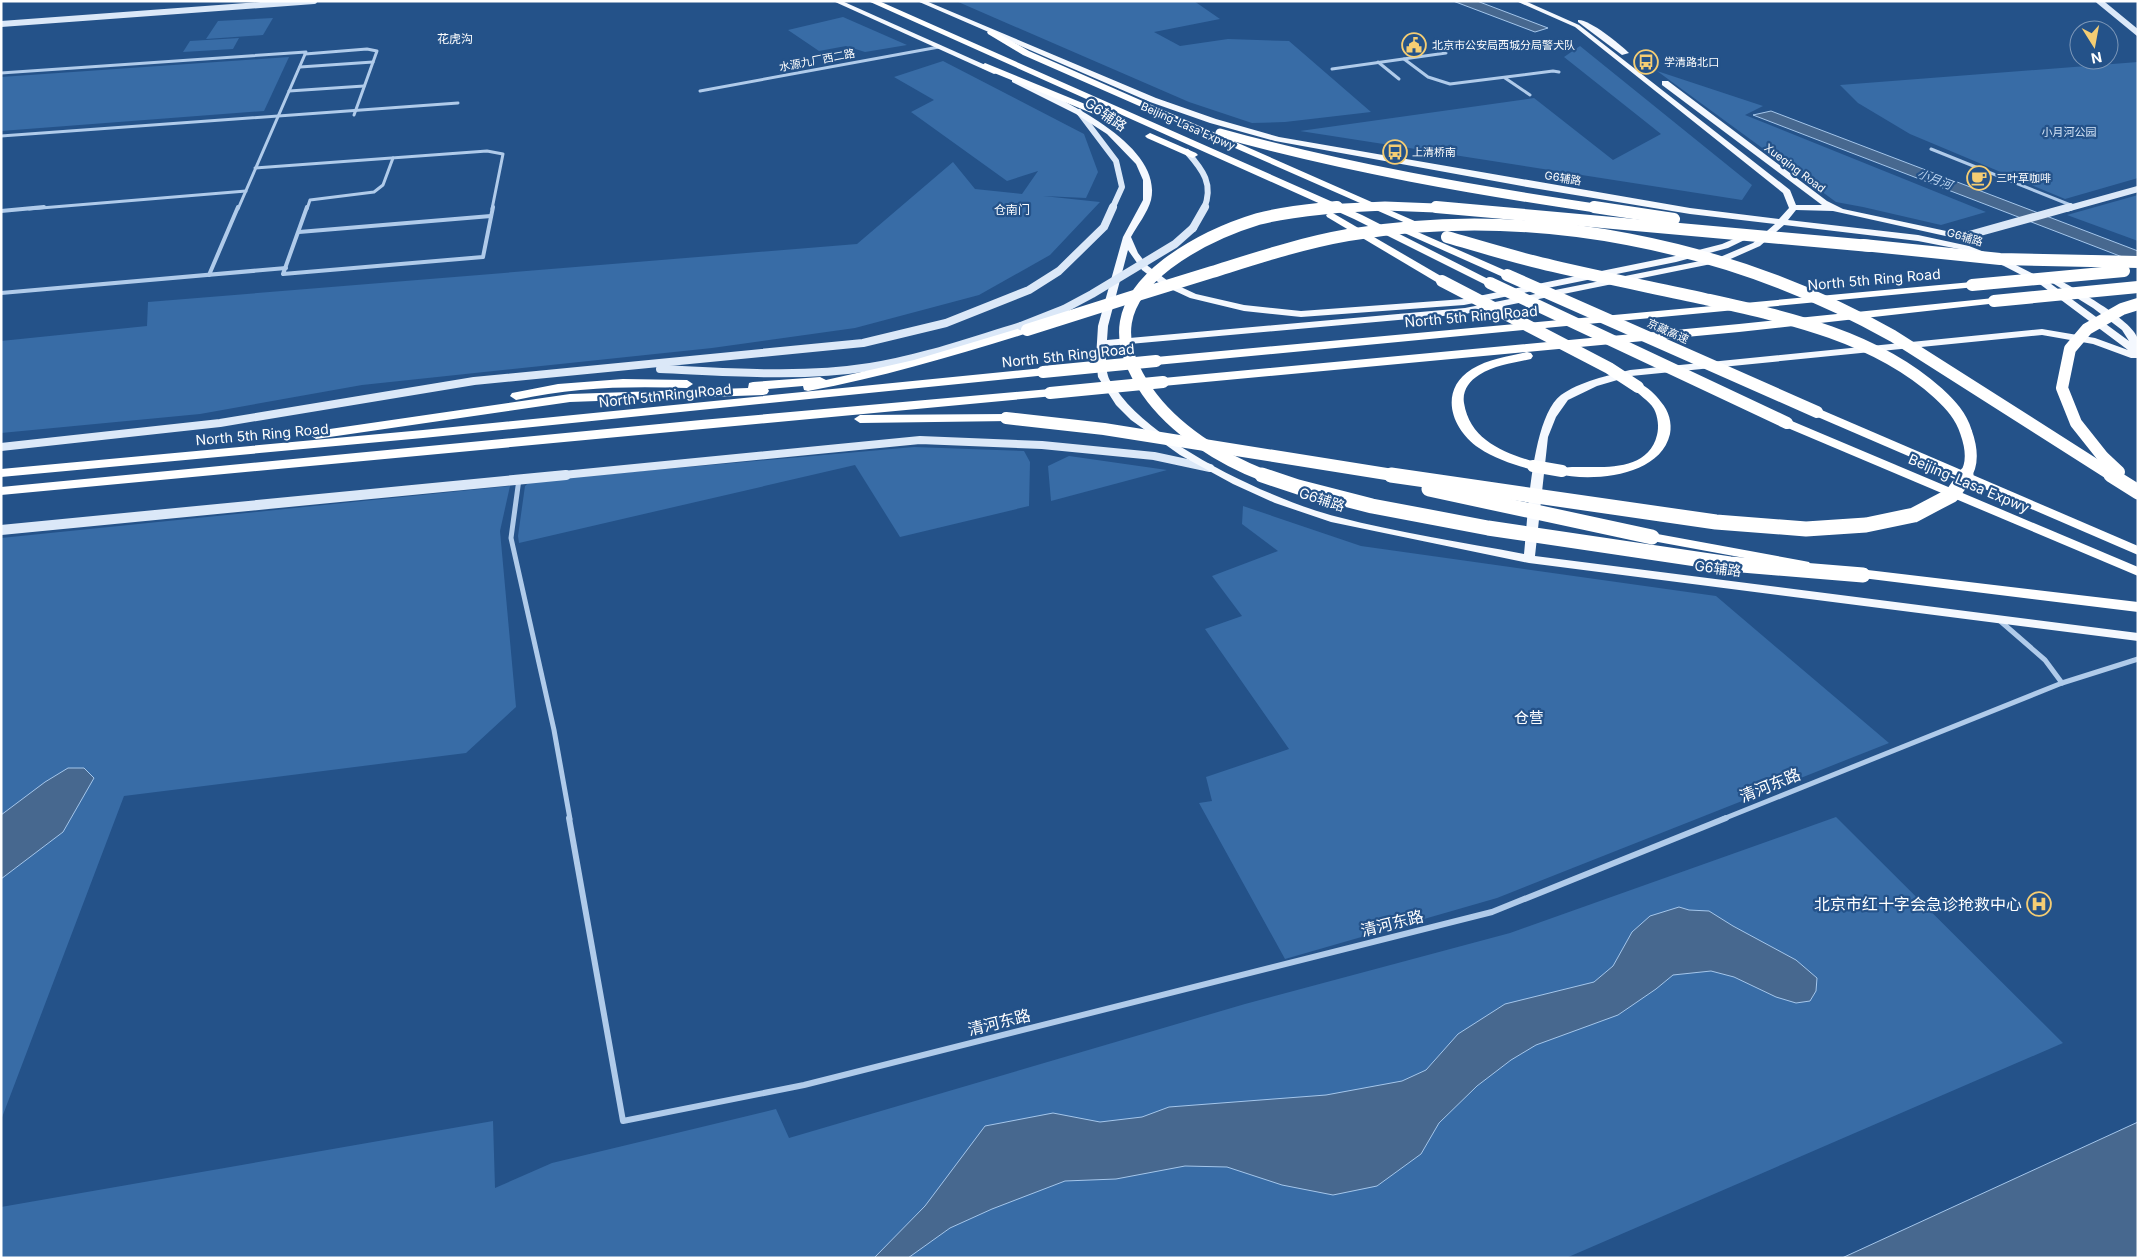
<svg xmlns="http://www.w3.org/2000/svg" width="2139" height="1259" font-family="Inter,'Noto Sans SC',sans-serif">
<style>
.green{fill:#386ca6}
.water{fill:#47688f;stroke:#a4c6eb}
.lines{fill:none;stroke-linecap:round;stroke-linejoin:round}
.street-far3{stroke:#b0cbea;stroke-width:3}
.street-far2{stroke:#b0cbea;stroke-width:4}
.street-far1{stroke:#b0cbea;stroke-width:5}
.street{stroke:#b0cbea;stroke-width:6}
.secondary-far2{stroke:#dbe8f8;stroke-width:6}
.secondary-far1{stroke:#dbe8f8;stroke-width:8}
.secondary{stroke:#dbe8f8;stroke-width:10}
.primary{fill:#f4f8fe;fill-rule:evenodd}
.highway{fill:#fff;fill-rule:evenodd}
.secondary-bridge{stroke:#dbe8f8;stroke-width:8}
.highway-bridge-far2{stroke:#fff;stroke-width:9}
.highway-bridge-far1{stroke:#fff;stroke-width:12}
.highway-bridge{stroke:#fff;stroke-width:15}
.labels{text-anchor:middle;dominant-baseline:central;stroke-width:4.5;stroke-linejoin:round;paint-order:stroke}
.far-poi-label{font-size:11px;fill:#fff;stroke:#245289;text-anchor:start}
.far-street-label{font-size:11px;fill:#fff;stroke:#245289}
.far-park-label{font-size:11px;fill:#d5e5f7;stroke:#245289}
.far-neighbourhood-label{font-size:12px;fill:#fff;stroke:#245289}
.far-water-label{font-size:12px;font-style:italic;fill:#bcd5f1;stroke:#245289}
.street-label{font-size:14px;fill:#fff;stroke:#245289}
.neighbourhood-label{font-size:15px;fill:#fff;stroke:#245289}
.near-street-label{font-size:16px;fill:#fff;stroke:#245289}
.near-poi-label{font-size:16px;fill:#fff;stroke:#245289;text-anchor:end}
</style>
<rect width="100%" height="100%" fill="#245289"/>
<g class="green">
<path d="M 956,1 L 1194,1 L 1220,19 L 1154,32 L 1180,46 L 1228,39 L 1289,41 L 1371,112 L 1285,122 L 1252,123 L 1189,102 Z"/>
<path d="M 843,17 L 907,45 L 865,52 L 846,46 L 819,51 L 788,30 Z"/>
<path d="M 273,18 L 263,35 L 206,39 L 218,21 Z"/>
<path d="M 239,38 L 233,49 L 183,52 L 190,41 Z"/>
<path d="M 1580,46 L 1752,185 L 1742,200 L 1300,131 L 1534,98 L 1613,160 L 1661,134 L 1564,57 Z"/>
<path d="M 289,57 L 264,111 L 1,131 L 1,77 Z"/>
<path d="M 943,61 L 1084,134 L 1098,172 L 1086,198 L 1043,196 L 1100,202 L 1050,255 L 979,295 L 855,328 L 712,348 L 362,385 L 200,414 L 1,433 L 1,341 L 147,326 L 148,302 L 857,244 L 953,162 L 975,189 L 1022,194 L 1038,171 L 1007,181 L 911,112 L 934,100 L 894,77 Z"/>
<path d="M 2138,62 L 2138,178 L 2065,199 L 1910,134 L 1858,103 L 1840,85 Z"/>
<path d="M 1657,71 L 1763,106 L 1745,115 L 1986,212 L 1941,225 L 1863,207 L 1836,202 Z"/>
<path d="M 2138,195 L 2138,241 L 2067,215 Z"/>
<path d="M 914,447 L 1024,451 L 1030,462 L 1029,506 L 900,537 L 855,465 L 519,543 L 518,536 L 525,486 L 530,481 Z"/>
<path d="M 1069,456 L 1167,470 L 1051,501 L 1048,466 Z"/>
<path d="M 510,486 L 500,531 L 516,707 L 466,753 L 124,796 L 1,1120 L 1,538 Z"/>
<path d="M 1243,506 L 1361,546 L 1716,596 L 1889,743 L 1497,898 L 1285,959 L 1199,803 L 1212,801 L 1206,777 L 1289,749 L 1205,629 L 1242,616 L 1212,576 L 1278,551 L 1242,524 Z"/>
<path d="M 1836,817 L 2063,1043 L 1566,1258 L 1,1258 L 1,1207 L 493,1121 L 495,1188 L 552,1163 L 776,1109 L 789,1138 L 1245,1004 L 1510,933 Z"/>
</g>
<g class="water">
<path d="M 1453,1 L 1477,1 L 1548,28 L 1535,32 Z"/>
<path d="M 1771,111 L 2138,251 L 2138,263 L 1753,115 Z"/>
<path d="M 68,768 L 84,768 L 94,778 L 63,832 L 1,879 L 1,815 L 45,782 Z"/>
<path d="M 1679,907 L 1689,910 L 1709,911 L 1733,926 L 1796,960 L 1817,978 L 1816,991 L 1810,1001 L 1796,1003 L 1776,997 L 1734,977 L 1711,971 L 1673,975 L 1656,989 L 1618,1015 L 1536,1045 L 1511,1060 L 1477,1086 L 1439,1123 L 1421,1154 L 1377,1186 L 1333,1195 L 1282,1185 L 1227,1167 L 1185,1166 L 1116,1179 L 1065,1181 L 992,1209 L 950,1228 L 908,1258 L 874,1258 L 925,1206 L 985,1126 L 1053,1113 L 1100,1122 L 1142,1117 L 1169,1107 L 1326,1095 L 1402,1081 L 1426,1070 L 1458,1034 L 1505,1004 L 1594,982 L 1613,966 L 1632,932 L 1650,916 Z"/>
<path d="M 2138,1122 L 2138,1258 L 1842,1258 Z"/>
</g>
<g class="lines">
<g class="street-far3">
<path d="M 305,54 L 367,49 L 377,51 L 354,115"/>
<path d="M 1404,59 L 1428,77 L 1450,84 L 1553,71 L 1559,72"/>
<path d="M 1378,62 L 1399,79"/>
<path d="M 300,67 L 373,62"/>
<path d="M 1332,69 L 1446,53"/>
<path d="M 1,73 L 306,52 L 238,209"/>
<path d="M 1505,78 L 1530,95"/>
<path d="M 289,91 L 364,86"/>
<path d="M 700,91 L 939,47"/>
<path d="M 1,136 L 458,103"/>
<path d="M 1931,149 L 2073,206"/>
<path d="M 255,168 L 487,151 L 503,154 L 492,209"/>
<path d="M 29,209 L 246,191"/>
<path d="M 307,209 L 310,200 L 374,192 L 383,185 L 393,158"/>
</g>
<g class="street-far2">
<path d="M 307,207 L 283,274 L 483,257 L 493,207"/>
<path d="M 1,211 L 44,207"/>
<path d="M 299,232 L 491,216"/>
<path d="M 209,275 L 238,207"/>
<path d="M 1,293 L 286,268"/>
</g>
<g class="street-far1">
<path d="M 519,479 L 511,538 L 554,730 L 570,819"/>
<path d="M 1999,620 L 2045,660 L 2062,683"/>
<path d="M 1723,819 L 2062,683 L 2138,659"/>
</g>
<path class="street" d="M 569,818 L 623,1121 L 804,1085 L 1492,912 L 1726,818"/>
<g class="secondary-far2">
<path d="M 2099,1 L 2138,33"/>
<path d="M 1,24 L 314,1"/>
<path d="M 1079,112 L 1116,161 L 1122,187 L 1112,209"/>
<path d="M 1187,152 C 1203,170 1214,184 1204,209"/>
<path d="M 2066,209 L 2138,189"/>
</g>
<g class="secondary-far1">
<path d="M 1193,228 L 1205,207"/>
<path d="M 1962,237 L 2070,207"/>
<path d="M 660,369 C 730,372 800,378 870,367 C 921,359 971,341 1021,326"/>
<path d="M 1,447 L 220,423 L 474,381 L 863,343 L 946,323 L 1029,290 L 1059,271 L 1104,227 L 1113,207"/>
<path d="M 553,476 L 920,440 L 1042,445 L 1154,456 L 1210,468"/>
</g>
<path class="secondary" d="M 1,530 L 566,475"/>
<g class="primary">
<path d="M 833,1 L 842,1 L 1001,72 L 994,74 Z"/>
<path d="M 917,1 L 926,1 L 1156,98 L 1216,119 L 1279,137 L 1690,208 L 1779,219 L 1789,208 L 1783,193 L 1575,27 L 1516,1 L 1525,1 L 1579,25 L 1790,190 L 1796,205 L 1822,205 L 1662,85 L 1662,81 L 1668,81 L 1827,201 L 1843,209 L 1965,235 L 1983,244 L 1979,247 L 1959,239 L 1833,211 L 1796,210 L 1788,220 L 1918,235 L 1969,246 L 2010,262 L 2047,281 L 2129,341 L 2122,330 L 2093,308 L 2046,279 L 2048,277 L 2054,277 C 2073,288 2132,319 2138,339 C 2139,344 2138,353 2138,358 L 2131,358 L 2093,344 L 2042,335 L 1631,376 L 1597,386 L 1568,400 L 1556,417 L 1548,437 L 1535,556 L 2138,633 L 2138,641 L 1529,563 L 1331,522 L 1275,503 L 1233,484 L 1180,455 L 1131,420 L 1116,405 L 1098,377 L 1096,358 L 1098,326 L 1123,237 L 1143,200 L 1143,180 L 1136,164 L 1107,134 L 1076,114 L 1012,82 L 1012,78 L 1018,78 C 1057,98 1164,143 1151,200 C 1148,212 1137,226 1131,237 L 1138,253 L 1148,266 L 1168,281 L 1196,294 L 1244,305 L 1301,311 L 1464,299 L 1675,256 L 1722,244 L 1750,232 L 1756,232 L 1757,234 L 1728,248 L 1676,262 L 1464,305 L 1301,317 L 1244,311 L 1190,298 L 1162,285 L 1142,270 L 1128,250 L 1108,326 L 1107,340 L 1465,308 L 1720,257 L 1753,243 L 1775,224 L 1690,214 L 1527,187 L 1275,141 L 1210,123 L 1150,102 ZM 1784,225 L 1918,241 L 1964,250 L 2004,266 L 2041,285 L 2128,350 L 2095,338 L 2042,329 L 1630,370 C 1609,375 1579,382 1561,395 C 1531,418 1528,517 1524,554 C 1462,542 1399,533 1338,517 C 1274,501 1152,444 1116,389 C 1113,385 1109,380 1108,376 C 1105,366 1106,355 1107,346 L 1465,314 L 1726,261 L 1760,246 Z"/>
<path d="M 1578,20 C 1589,19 1620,44 1629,53 L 1622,55 L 1578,22 Z"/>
</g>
<g class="highway">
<path d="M 868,1 L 879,1 L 1362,215 L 1496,283 L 1494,285 L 1486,285 L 1354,219 Z"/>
<path d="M 991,29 L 1029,51 L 1426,226 L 1425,228 L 1417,228 L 1023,55 L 988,34 L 987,32 Z"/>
<path d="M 985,63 L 1107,113 L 1109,115 L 1104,118 L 1101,117 L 982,68 L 981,66 Z"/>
<path d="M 1150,133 L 1196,153 L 1198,155 L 1193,158 L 1190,157 L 1147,138 L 1145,136 Z"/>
<path d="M 1331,212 L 1446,279 L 1448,281 L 1442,284 L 1438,283 L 1327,217 L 1326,215 Z"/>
<path d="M 1404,226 L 1511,273 L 1513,275 L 1511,277 L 1503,277 L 1400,231 L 1399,229 Z"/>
<path d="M 1972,282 L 1976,283 L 1978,285 L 1976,287 L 1156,365 L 1150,361 L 1156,357 Z"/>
<path d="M 1994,298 L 1998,299 L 2000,301 L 1998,303 L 1739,332 L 1163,386 L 1157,382 L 1163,378 L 1739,324 Z"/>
<path d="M 1027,326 L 1031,328 L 1033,330 L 1031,332 C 957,355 884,377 808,391 L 804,390 L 803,386 L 768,389 L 769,391 L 767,394 L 763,395 L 570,402 L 316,439 L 310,435 L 316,431 L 570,394 L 748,388 L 749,383 L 753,382 L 820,377 L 826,380 L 914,360 Z"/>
<path d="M 1527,352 L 1531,353 L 1533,356 L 1531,359 C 1514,363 1495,365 1479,375 C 1469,381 1462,391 1464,403 C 1470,441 1505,453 1538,463 L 1540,466 L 1538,469 L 1533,470 C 1515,465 1495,459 1479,448 C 1451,429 1438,390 1472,369 C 1488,359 1509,356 1527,352 Z"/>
<path d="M 1043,368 L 1049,372 L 1047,375 L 423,438 L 1,477 L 1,469 L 423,430 Z"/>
<path d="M 623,379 L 687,380 L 693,384 L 687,388 C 629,386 573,387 516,400 L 510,396 L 512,393 L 558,384 Z"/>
<path d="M 1638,383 C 1647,386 1656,395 1661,402 C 1669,411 1672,423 1670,434 C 1660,477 1592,482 1557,474 L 1555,471 C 1566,458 1645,485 1657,435 C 1659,427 1658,417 1654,409 C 1649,400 1638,395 1632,387 Z"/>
<path d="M 1050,389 L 1054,390 L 1056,393 L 1054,396 L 1,495 L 1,487 L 701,420 Z"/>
<path d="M 1817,408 L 2138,546 L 2138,555 L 1813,415 L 1811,412 Z"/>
<path d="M 1006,414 L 1012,418 L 1010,421 L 860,423 L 854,419 L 860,415 Z"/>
<path d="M 1787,419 L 2138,567 L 2138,576 L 1783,426 L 1781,423 Z"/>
<path d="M 1652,533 L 1804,561 L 1809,562 L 1811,565 L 1809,568 L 1804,569 L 1647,540 L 1645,537 L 1647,534 Z"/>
<path d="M 1851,568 L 2138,602 L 2138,612 L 1846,576 L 1844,573 L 1846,570 Z"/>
</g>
<path class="secondary-bridge" d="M 1021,326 L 1064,309 L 1092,294 L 1175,244 L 1193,228"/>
<g class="highway-bridge-far2">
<path d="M 1220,133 C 1346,168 1473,190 1602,209"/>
<path d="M 1324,209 L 1385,206 L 1461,209"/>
</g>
<g class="highway-bridge-far1">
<path d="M 1436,207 L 1870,246"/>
<path d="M 1594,207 L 1674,219"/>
<path d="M 1447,237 C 1482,247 1517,258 1553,266 C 1604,278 1655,288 1705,299 C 1786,317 1875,336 1938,393 C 1951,405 1961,416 1966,432 C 1971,446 1974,463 1965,476"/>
<path d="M 1863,245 L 2000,259 L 2138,262"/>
<path d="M 1507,275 L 1817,412"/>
<path d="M 1442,281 L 1609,368 L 1638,387"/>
<path d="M 1490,283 L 1787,423"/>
<path d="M 1972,285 L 2124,271"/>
<path d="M 1994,301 L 2138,287"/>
<path d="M 1027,330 C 1089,310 1150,291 1212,272 C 1257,258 1302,243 1348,235 C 1533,204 1730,244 1893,336 L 2113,476"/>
<path d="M 1043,372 L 1156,361"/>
<path d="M 1050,393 L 1163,382"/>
<path d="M 1006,418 L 1104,429 L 1399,476"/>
<path d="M 1533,466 L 1562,471"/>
<path d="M 2119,472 L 2103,457 L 2076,423 L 2062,388 L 2070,349 L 2087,329 L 2122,309 L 2138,304"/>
<path d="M 1265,476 C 1221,459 1174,430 1147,391 C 1112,340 1119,301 1167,264 C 1195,243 1225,229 1258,219 C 1284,212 1311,210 1337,207"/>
</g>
<g class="highway-bridge">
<path d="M 1262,475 L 1298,487 L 1372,506 L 1488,528 L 1730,564 L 1863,575"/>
<path d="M 1391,475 L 1716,522 L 1806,529 L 1866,525 L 1914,515 L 1952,495 L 1966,475"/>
<path d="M 2111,475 L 2138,492"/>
<path d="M 1429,489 L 1652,537"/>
</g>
</g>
<defs>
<g id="civic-ring" transform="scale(1.25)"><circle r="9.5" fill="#245289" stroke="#f5cd73" stroke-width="1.5"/><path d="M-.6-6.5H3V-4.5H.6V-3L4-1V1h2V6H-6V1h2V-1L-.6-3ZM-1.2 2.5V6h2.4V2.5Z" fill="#f5cd73"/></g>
<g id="bus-ring" transform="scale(1.25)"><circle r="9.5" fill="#245289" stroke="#f5cd73" stroke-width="1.5"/><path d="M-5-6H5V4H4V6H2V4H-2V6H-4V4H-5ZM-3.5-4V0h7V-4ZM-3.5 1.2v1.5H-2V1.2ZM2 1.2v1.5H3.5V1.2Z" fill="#f5cd73"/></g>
<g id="cafe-ring" transform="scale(1.25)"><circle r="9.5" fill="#245289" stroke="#f5cd73" stroke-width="1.5"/><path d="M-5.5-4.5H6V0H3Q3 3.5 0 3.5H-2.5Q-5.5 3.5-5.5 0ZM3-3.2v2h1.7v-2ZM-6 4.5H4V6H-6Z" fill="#f5cd73"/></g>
<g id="hospital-ring" transform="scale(1.25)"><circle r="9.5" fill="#245289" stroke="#f5cd73" stroke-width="1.5"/><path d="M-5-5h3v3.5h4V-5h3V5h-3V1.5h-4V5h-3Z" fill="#f5cd73"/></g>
</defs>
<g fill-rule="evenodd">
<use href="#civic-ring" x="1414" y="45"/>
<use href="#bus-ring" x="1646" y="62"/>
<use href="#bus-ring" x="1395" y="152"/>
<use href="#cafe-ring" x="1979" y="178"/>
<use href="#hospital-ring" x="2039" y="904"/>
</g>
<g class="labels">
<g class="far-poi-label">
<text x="1432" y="45">北京市公安局西城分局警犬队</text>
<text x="1664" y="62">学清路北口</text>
<text x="1412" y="152">上清桥南</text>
<text x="1996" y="178">三叶草咖啡</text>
</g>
<g class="far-street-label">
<text transform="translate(817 60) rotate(-11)">水源九厂西二路</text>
<text transform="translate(1188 126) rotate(24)">Beijing-Lasa Expwy</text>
<text transform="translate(1795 168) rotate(37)">Xueqing Road</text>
<text transform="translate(1563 178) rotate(9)">G6辅路</text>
<text transform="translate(1965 237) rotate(16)">G6辅路</text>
<text transform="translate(1668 331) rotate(24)">京藏高速</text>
</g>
<g class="far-park-label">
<text x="2069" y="132">小月河公园</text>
</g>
<g class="far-neighbourhood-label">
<text x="455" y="38">花虎沟</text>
<text x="1012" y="209">仓南门</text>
</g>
<g class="far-water-label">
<text transform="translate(1935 179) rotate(21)">小月河</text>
</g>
<g class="street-label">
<text transform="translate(1106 114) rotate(35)">G6辅路</text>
<text transform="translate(1874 279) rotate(-5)">North 5th Ring Road</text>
<text transform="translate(1471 316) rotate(-5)">North 5th Ring Road</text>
<text transform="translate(1068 355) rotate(-6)">North 5th Ring Road</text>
<text transform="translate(665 395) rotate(-6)">North 5th Ring Road</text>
<text transform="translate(262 434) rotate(-5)">North 5th Ring Road</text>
<text transform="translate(1969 483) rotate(23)">Beijing-Lasa Expwy</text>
<text transform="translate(1322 499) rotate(18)">G6辅路</text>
<text transform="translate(1718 568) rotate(7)">G6辅路</text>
</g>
<g class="neighbourhood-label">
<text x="1529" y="717">仓营</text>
</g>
<g class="near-street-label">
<text transform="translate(1770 785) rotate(-22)">清河东路</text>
<text transform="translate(1392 923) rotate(-14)">清河东路</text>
<text transform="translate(999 1022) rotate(-14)">清河东路</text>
</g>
<g class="near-poi-label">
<text x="2022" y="904">北京市红十字会急诊抢救中心</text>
</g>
</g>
<rect width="2139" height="1259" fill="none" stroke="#ffffff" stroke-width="5"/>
<g transform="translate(2094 45) rotate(169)"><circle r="24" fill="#245289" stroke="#7c97b8"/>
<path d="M0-4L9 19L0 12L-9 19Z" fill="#f5cd73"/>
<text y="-8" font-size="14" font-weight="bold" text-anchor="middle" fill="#ffffff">N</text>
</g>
</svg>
